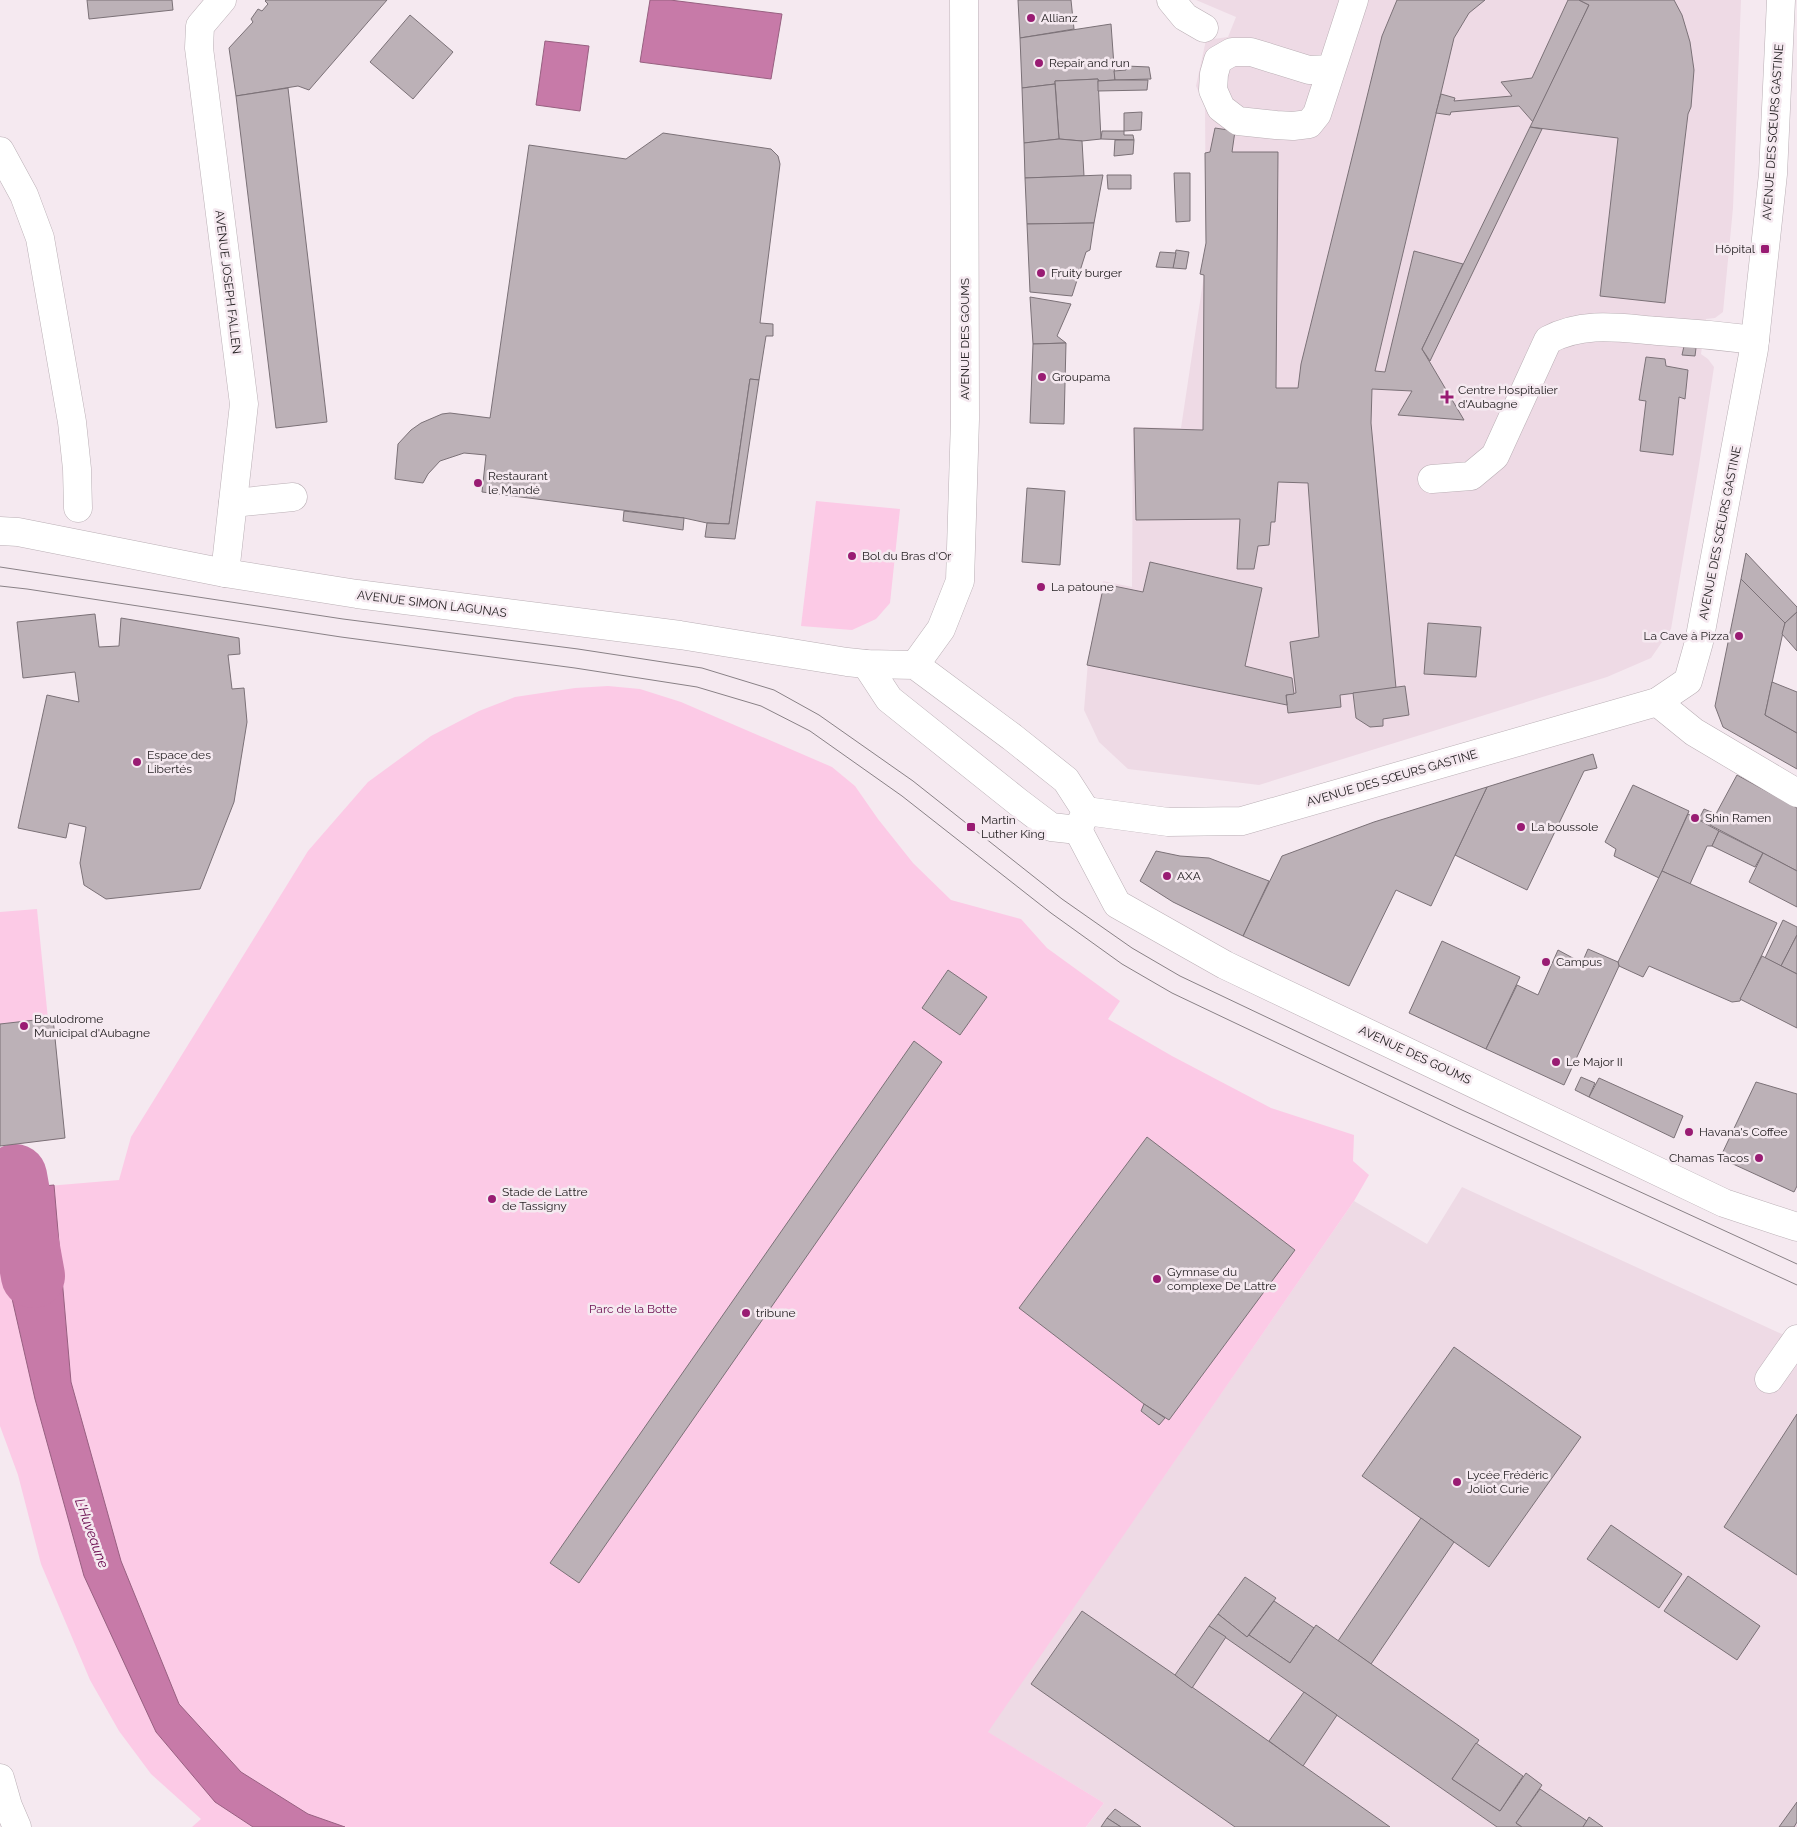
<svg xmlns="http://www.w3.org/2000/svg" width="1797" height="1827" font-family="Raleway,sans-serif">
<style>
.built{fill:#eedae5}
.green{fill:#fccae6}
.water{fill:#c77aa8;stroke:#976080}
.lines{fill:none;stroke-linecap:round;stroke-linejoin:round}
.river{stroke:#c77aa8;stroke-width:64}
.building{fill:#bcb1b7;stroke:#7b7177}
.minor-casing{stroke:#baafb5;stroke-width:29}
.major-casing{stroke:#baafb5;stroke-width:29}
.minor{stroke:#fff;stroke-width:28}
.major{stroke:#fff;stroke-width:28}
.tram{stroke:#898186;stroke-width:1}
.poi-dot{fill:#991c73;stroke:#f5e9f0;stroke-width:2}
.labels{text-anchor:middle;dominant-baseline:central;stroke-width:5;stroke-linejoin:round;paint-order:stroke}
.poi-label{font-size:12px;fill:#262224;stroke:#f5e9f0;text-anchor:start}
.street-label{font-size:12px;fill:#262224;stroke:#f5e9f0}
.park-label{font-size:12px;fill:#6a0c4f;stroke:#f5e9f0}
.water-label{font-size:14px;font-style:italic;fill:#67064b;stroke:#f5e9f0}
</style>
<rect width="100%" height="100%" fill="#f5e9f0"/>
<g class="built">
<path d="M 1196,0 L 1741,0 L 1733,208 L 1723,312 L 1715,318 L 1706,319 L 1701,354 L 1708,359 L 1714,367 L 1699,465 L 1671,629 L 1651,658 L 1607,677 L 1259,785 L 1128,769 L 1099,742 L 1084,710 L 1088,662 L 1103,581 L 1132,587 L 1133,427 L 1181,428 L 1204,275 L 1206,243 L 1205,105 L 1196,86 L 1206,40 L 1228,37 L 1236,17 Z"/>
<path d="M 1462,1187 L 1797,1341 L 1797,1827 L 1086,1827 L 1104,1803 L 987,1732 L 1354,1201 L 1427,1244 Z"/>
</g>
<g class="green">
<path d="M 816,501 L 900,509 L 890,603 L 876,619 L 852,630 L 801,626 Z"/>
<path d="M 608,686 L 640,689 L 681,702 L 832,767 L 855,786 L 878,819 L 913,863 L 951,900 L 1021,919 L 1047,948 L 1120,1001 L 1108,1019 L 1172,1056 L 1271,1108 L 1354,1135 L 1353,1161 L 1369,1175 L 1354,1201 L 988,1732 L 1104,1803 L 1086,1827 L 192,1827 L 201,1819 L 151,1774 L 119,1731 L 90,1680 L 41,1564 L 18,1475 L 0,1426 L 0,1190 L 119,1180 L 131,1137 L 308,851 L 368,782 L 431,736 L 479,711 L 515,697 L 575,688 Z"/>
<path d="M 37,909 L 60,1139 L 0,1146 L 0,912 Z"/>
</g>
<g class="water">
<path d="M 650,0 L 670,0 L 782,14 L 771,79 L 640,62 Z"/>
<path d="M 545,41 L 589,46 L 580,111 L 536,105 Z"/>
<path d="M 54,1185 L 71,1382 L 121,1561 L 179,1704 L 241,1772 L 308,1814 L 345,1827 L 253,1827 L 215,1802 L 156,1732 L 84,1576 L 35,1399 L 0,1246 L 0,1190 Z"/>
</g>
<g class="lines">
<path class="river" d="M 15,1176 L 33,1276"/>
</g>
<g class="building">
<path d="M 87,0 L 172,0 L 173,10 L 89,19 Z"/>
<path d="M 266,0 L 387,0 L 309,90 L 298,86 L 236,96 L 229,48 L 253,22 L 251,19 L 258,9 L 262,11 L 268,4 L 265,1 Z"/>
<path d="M 1018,0 L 1071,0 L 1074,29 L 1020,38 Z"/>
<path d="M 1397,0 L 1485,0 L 1469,13 L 1454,38 L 1375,371 L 1385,372 L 1414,251 L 1463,264 L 1422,349 L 1464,420 L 1398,415 L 1412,391 L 1372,389 L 1371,423 L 1396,688 L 1340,695 L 1341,707 L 1288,713 L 1286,695 L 1296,693 L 1290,642 L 1319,637 L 1308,483 L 1278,482 L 1275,522 L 1271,522 L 1269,545 L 1258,546 L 1254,569 L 1237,569 L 1240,519 L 1136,520 L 1134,428 L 1203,430 L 1204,275 L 1200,274 L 1206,243 L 1205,153 L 1210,152 L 1215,128 L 1235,131 L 1232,152 L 1278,152 L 1276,388 L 1298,388 L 1301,364 L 1382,36 Z"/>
<path d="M 1568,0 L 1579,0 L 1589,5 L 1533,122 L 1519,106 L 1451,112 L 1450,115 L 1436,113 L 1441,94 L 1455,98 L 1454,101 L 1512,96 L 1501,82 L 1532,78 Z"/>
<path d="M 1579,0 L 1674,0 L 1682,15 L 1690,42 L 1694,70 L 1691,107 L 1688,114 L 1665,303 L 1600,296 L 1618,138 L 1530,127 L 1589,5 Z"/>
<path d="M 410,15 L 453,52 L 413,99 L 370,62 Z"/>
<path d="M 1111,24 L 1115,80 L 1098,81 L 1098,79 L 1055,81 L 1055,84 L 1022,88 L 1020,38 Z"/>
<path d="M 1126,66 L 1149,67 L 1151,79 L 1115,80 L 1114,71 L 1126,70 Z"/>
<path d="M 1098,79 L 1101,139 L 1082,141 L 1059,139 L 1055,81 Z"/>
<path d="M 1115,80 L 1148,80 L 1147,90 L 1098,91 L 1098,81 Z"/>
<path d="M 1055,84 L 1059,139 L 1024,143 L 1022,88 Z"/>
<path d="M 288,88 L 327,422 L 276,428 L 236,96 Z"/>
<path d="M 1142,112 L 1141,130 L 1124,131 L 1124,113 Z"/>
<path d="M 1530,127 L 1542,129 L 1430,361 L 1422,349 Z"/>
<path d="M 1102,131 L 1124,131 L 1124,135 L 1133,135 L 1134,140 L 1101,139 Z"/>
<path d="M 663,133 L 771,149 L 778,156 L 780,164 L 760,323 L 773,324 L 773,336 L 766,336 L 759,380 L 750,379 L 729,524 L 707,523 L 684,518 L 482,492 L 486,455 L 464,453 L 440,461 L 428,474 L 423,483 L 395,479 L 398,444 L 411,430 L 421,423 L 442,414 L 450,413 L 490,418 L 529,145 L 626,159 Z"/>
<path d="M 1059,139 L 1082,141 L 1084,176 L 1025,178 L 1024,143 Z"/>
<path d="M 1115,140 L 1134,140 L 1133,154 L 1114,156 Z"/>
<path d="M 1174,173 L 1190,173 L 1190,221 L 1176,222 Z"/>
<path d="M 1103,175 L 1094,223 L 1027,224 L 1025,178 Z"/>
<path d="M 1107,175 L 1131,175 L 1131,189 L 1108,189 Z"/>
<path d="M 1094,223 L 1090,250 L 1086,252 L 1072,296 L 1030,292 L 1027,224 Z"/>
<path d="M 1176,250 L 1189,252 L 1186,269 L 1173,268 Z"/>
<path d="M 1160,252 L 1176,253 L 1173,268 L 1156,267 Z"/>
<path d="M 1030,297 L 1071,304 L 1057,336 L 1066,343 L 1033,344 Z"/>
<path d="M 1066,343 L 1064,424 L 1030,423 L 1033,344 Z"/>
<path d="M 1684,346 L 1696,348 L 1695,356 L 1682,355 Z"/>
<path d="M 1646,357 L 1665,359 L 1666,366 L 1688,370 L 1685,399 L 1679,397 L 1673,455 L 1640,451 L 1646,401 L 1639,400 Z"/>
<path d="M 750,379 L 759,380 L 735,539 L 705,537 L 707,523 L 729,524 Z"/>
<path d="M 1027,488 L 1065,491 L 1060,565 L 1022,562 Z"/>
<path d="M 624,511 L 684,518 L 683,530 L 623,521 Z"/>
<path d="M 1746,553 L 1797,607 L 1797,612 L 1785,623 L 1741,579 Z"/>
<path d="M 1150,562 L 1262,588 L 1245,666 L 1292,678 L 1294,694 L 1286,695 L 1287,705 L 1087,665 L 1104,584 L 1143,592 Z"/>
<path d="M 1741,579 L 1785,623 L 1765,715 L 1797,733 L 1797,769 L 1723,727 L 1715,706 Z"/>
<path d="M 1797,612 L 1797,651 L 1782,634 L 1785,623 Z"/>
<path d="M 95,614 L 99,647 L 119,646 L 121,618 L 239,638 L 240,654 L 228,655 L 232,689 L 244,688 L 247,722 L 234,802 L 200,889 L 106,899 L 84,885 L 80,863 L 86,827 L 69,823 L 66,838 L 18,828 L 47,695 L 79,702 L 75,672 L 23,678 L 17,622 Z"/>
<path d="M 1428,623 L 1481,627 L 1476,677 L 1424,674 Z"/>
<path d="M 1772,682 L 1797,692 L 1797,733 L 1765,715 Z"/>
<path d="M 1405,686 L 1409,715 L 1383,719 L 1383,726 L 1370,727 L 1356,718 L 1353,693 Z"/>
<path d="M 1593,754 L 1597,768 L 1584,771 L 1527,890 L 1455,855 L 1487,787 Z"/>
<path d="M 1737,775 L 1797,808 L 1797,871 L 1710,825 Z"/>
<path d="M 1633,785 L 1689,811 L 1659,878 L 1614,856 L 1616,849 L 1605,842 Z"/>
<path d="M 1487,787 L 1431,906 L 1396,890 L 1349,986 L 1243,936 L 1282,856 L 1374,822 Z"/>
<path d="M 1704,809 L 1716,814 L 1710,825 L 1699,819 Z"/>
<path d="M 1688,814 L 1719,831 L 1712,846 L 1707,846 L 1690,884 L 1662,871 Z"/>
<path d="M 1719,831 L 1763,853 L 1755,867 L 1712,846 Z"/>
<path d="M 1156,851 L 1180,856 L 1209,858 L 1269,881 L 1243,936 L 1173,902 L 1140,881 Z"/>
<path d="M 1763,853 L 1797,871 L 1797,907 L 1749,882 Z"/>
<path d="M 1662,871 L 1777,923 L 1740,1001 L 1732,1002 L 1649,966 L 1643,977 L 1619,966 L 1618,962 Z"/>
<path d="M 1783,920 L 1797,927 L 1797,935 L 1781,966 L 1765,958 Z"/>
<path d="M 1797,935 L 1797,974 L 1781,966 Z"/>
<path d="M 1442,941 L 1520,977 L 1486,1049 L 1409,1013 Z"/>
<path d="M 1588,949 L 1618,962 L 1619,966 L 1564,1085 L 1486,1049 L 1517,985 L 1538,995 L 1558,950 L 1582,963 Z"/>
<path d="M 1762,956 L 1797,974 L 1797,1028 L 1740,999 Z"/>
<path d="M 948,970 L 987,997 L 960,1035 L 922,1008 Z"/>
<path d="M 53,1018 L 65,1138 L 0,1146 L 0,1024 Z"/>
<path d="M 914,1041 L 942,1062 L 579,1583 L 550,1563 Z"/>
<path d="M 1581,1077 L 1595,1083 L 1589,1097 L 1575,1090 Z"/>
<path d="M 1599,1078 L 1683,1116 L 1674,1138 L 1589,1097 Z"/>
<path d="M 1756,1082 L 1797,1094 L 1797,1186 L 1794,1192 L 1720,1158 Z"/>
<path d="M 1147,1137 L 1295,1250 L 1169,1420 L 1144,1404 L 1019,1308 Z"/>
<path d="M 1454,1347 L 1581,1437 L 1489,1567 L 1362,1476 Z"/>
<path d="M 1144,1404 L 1165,1418 L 1159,1425 L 1141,1411 Z"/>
<path d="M 1797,1414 L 1797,1575 L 1724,1527 Z"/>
<path d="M 1421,1518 L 1454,1542 L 1371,1664 L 1338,1641 Z"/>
<path d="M 1611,1525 L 1682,1574 L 1659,1608 L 1587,1559 Z"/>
<path d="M 1688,1576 L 1760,1626 L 1737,1660 L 1664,1611 Z"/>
<path d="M 1245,1577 L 1276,1598 L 1247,1637 L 1218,1614 Z"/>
<path d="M 1274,1601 L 1314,1628 L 1290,1663 L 1249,1635 Z"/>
<path d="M 1082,1611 L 1175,1675 L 1390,1827 L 1235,1827 L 1031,1684 Z"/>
<path d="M 1218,1614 L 1247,1637 L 1249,1635 L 1290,1663 L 1316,1625 L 1479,1740 L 1452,1779 L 1500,1811 L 1526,1773 L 1542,1785 L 1516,1823 L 1522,1827 L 1497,1827 L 1209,1626 Z"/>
<path d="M 1209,1626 L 1226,1637 L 1192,1688 L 1175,1675 Z"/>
<path d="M 1304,1692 L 1337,1715 L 1303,1766 L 1269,1741 Z"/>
<path d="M 1476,1743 L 1523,1776 L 1500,1811 L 1452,1779 Z"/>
<path d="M 1540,1789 L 1587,1821 L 1583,1827 L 1522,1827 L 1516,1823 Z"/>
<path d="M 1797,1802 L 1797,1822 L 1794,1827 L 1779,1827 Z"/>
<path d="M 1115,1809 L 1141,1827 L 1121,1827 L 1107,1818 Z"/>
<path d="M 1589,1817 L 1603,1827 L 1583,1827 Z"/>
<path d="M 1107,1818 L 1121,1827 L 1101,1827 Z"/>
</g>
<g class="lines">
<g class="minor-casing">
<g id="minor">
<path d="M 222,0 L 200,26 L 199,48 L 244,404 L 225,573"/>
<path d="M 1171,0 L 1185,17 L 1204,28"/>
<path d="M 1331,69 L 1309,70 L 1251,52 L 1232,52 L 1218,60 L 1214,74 L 1213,90 L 1221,108 L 1238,121 L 1276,125 L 1293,126 L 1309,124 L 1317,114 L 1354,0"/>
<path d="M 0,151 L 24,195 L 40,238 L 72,422 L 77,469 L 78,508"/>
<path d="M 1432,479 L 1471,476 L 1495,456 L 1548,340 C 1584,321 1620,328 1658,331 C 1691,333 1723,336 1755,340"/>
<path d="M 233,503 L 293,497"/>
<path d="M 1657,702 L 1694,732 L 1797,793"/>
<path d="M 1086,811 L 1168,822 L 1242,821 L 1657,702 L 1688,681 L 1699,642 L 1754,349 L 1773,174 L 1781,0"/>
<path d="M 1769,1379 L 1797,1339"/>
</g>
</g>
<g class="major-casing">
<g id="major">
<path d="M 0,531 L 18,532 L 225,573 L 357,594 L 680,635 L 847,662 L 866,664 L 915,665 L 1012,737 L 1066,780 L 1086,811 L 1078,830"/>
<path d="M 866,664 L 889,699 L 1018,802 L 1051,827 L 1078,830"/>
<path d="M 915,665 L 941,629 L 960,581 L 965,419 L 964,0"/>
<path d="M 1078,830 L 1117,904 L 1225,965 L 1724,1203 L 1797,1227"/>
<path d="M 0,1778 L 8,1806 L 17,1827"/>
</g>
</g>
<use href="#minor" class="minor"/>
<use href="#major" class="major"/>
<g class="tram">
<path d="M 0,567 L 343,619 L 578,649 L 702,668 L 774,690 L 819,715 L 913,781 L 1062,899 L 1132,948 L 1180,976 L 1462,1110 L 1797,1264"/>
<path d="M 0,586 L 27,589 L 341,637 L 575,668 L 697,687 L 761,706 L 810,731 L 902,796 L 1051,913 L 1122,964 L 1172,993 L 1454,1127 L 1797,1285"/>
</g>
</g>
<g class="poi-dot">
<circle cx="1031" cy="18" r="5"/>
<circle cx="1039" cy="63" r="5"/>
<rect x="1760" y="244" width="10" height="10" rx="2.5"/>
<circle cx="1041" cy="273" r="5"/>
<circle cx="1042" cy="377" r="5"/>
<path d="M1444.5 389.5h5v5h5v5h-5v5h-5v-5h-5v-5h5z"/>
<circle cx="478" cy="483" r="5"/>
<circle cx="852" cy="556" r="5"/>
<circle cx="1041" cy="587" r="5"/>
<circle cx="1739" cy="636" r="5"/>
<circle cx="137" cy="762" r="5"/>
<circle cx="1695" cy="818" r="5"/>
<rect x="966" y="822" width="10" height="10" rx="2.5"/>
<circle cx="1521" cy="827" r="5"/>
<circle cx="1167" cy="876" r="5"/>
<circle cx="1546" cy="962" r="5"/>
<circle cx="24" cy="1026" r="5"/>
<circle cx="1556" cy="1062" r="5"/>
<circle cx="1689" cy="1132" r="5"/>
<circle cx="1759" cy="1158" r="5"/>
<circle cx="492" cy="1199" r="5"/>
<circle cx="1157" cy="1279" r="5"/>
<circle cx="746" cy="1313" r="5"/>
<circle cx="1457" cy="1482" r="5"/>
</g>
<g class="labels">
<g class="poi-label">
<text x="1041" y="18">Allianz</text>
<text x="1049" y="63">Repair and run</text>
<text x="1755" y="249" text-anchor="end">Hôpital</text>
<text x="1051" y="273">Fruity burger</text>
<text x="1052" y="377">Groupama</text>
<text x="1458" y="390">Centre Hospitalier<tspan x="1458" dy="14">d'Aubagne</tspan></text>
<text x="488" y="476">Restaurant<tspan x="488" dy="14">le Mandé</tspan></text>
<text x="862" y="556">Bol du Bras d'Or</text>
<text x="1051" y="587">La patoune</text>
<text x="1729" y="636" text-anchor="end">La Cave à Pizza</text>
<text x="147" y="755">Espace des<tspan x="147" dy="14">Libertés</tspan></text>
<text x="1705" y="818">Shin Ramen</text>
<text x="981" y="820">Martin<tspan x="981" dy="14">Luther King</tspan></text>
<text x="1531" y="827">La boussole</text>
<text x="1177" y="876">AXA</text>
<text x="1556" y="962">Campus</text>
<text x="34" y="1019">Boulodrome<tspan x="34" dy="14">Municipal d'Aubagne</tspan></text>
<text x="1566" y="1062">Le Major II</text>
<text x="1699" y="1132">Havana's Coffee</text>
<text x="1749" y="1158" text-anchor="end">Chamas Tacos</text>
<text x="502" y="1192">Stade de Lattre<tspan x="502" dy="14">de Tassigny</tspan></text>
<text x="1167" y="1272">Gymnase du<tspan x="1167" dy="14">complexe De Lattre</tspan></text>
<text x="756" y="1313">tribune</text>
<text x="1467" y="1475">Lycée Frédéric<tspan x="1467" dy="14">Joliot Curie</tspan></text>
</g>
<g class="street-label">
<text transform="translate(1773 132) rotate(-86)">AVENUE DES SŒURS GASTINE</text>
<text transform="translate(228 282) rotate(83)">AVENUE JOSEPH FALLEN</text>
<text transform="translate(965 339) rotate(-90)">AVENUE DES GOUMS</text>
<text transform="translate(1720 533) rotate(-79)">AVENUE DES SŒURS GASTINE</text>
<text transform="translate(432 604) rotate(7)">AVENUE SIMON LAGUNAS</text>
<text transform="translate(1392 778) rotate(-16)">AVENUE DES SŒURS GASTINE</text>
<text transform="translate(1415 1055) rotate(25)">AVENUE DES GOUMS</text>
</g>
<g class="park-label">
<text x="633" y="1309">Parc de la Botte</text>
</g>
<g class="water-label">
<text transform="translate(92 1533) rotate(70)">L'Huveaune</text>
</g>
</g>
</svg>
